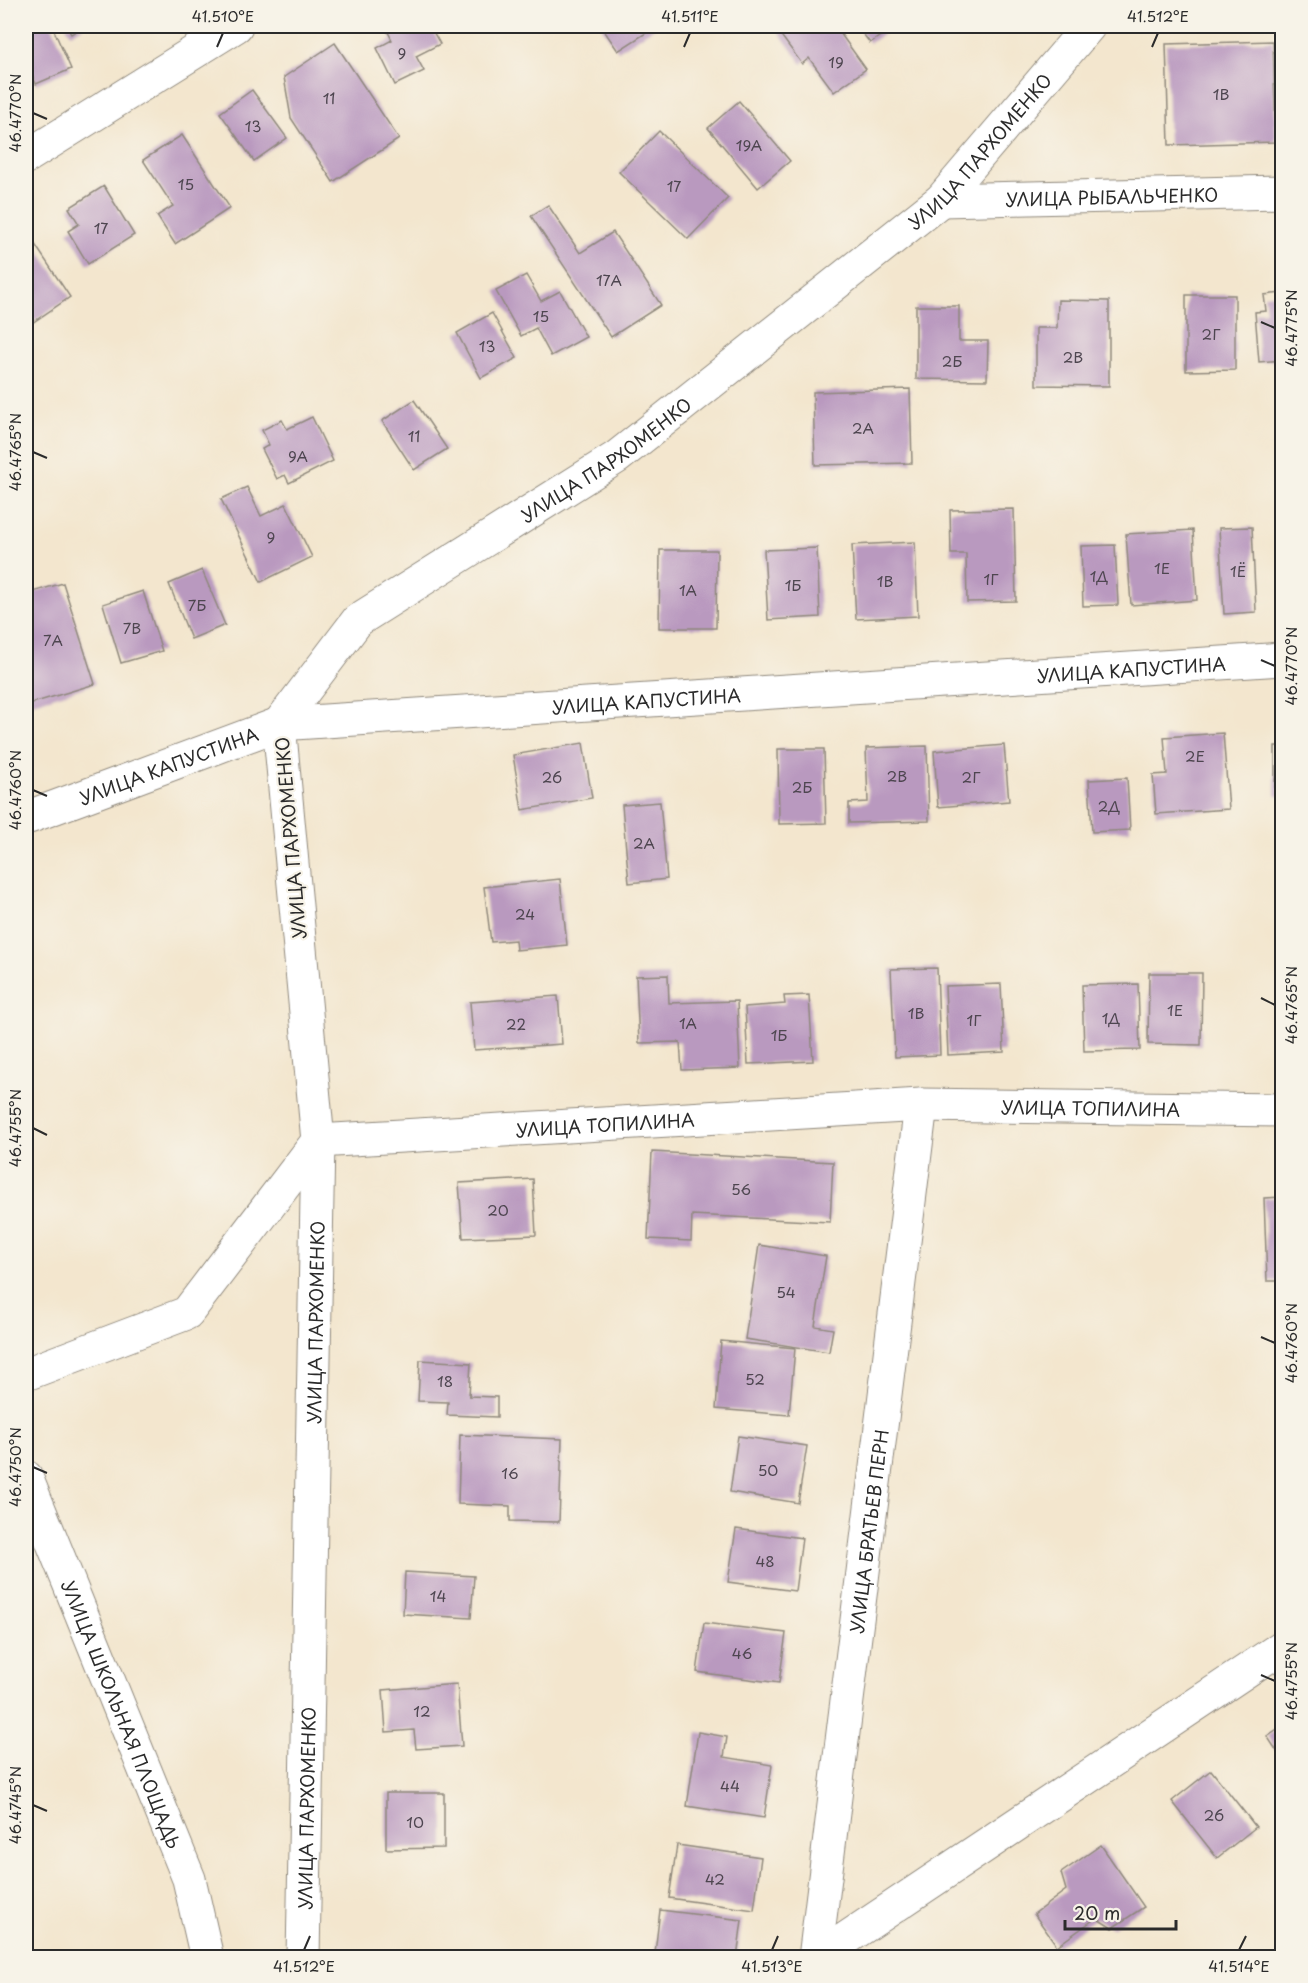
<svg xmlns="http://www.w3.org/2000/svg" width="1308" height="1983" font-family="'Playpen Sans',sans-serif">
<style>
.building{fill:#b999bf}
.lines{fill:none;stroke-linecap:round;stroke-linejoin:round}
.minor-casing{stroke:#8f887c;stroke-width:35}
.secondary-casing{stroke:#8f887c;stroke-width:35}
.minor{stroke:#fff;stroke-width:33}
.secondary{stroke:#fff;stroke-width:33}
.ticks{fill:none;stroke:#2b2b2b;stroke-width:2}
.labels{text-anchor:middle;dominant-baseline:central;stroke-width:4.5;stroke-linejoin:round;paint-order:stroke}
.number-label{font-size:15px;fill:#4e4650}
.street-label{font-size:18px;fill:#2b2b2b;stroke:#f7f3e8}
.neatline{fill:none;stroke:#2b2b2b;stroke-width:2}
.ticks-label{font-size:15px;text-anchor:middle;fill:#2b2b2b}
</style>
<rect width="100%" height="100%" fill="#f7f3e8"/>
<filter id="ink" filterUnits="userSpaceOnUse"><feTurbulence type="fractalNoise" baseFrequency=".0167" numOctaves="2"/><feDisplacementMap in="SourceGraphic" scale="12" xChannelSelector="R" yChannelSelector="G"/><feConvolveMatrix kernelMatrix="1 2 1 2 8 2 1 2 1" color-interpolation-filters="sRGB"/></filter>
<filter id="wash" filterUnits="userSpaceOnUse"><feTurbulence type="fractalNoise" baseFrequency=".008" numOctaves="4" result="noise"/><feDisplacementMap in="SourceGraphic" scale="24" xChannelSelector="R" yChannelSelector="G"/><feGaussianBlur stdDeviation="1.35" result="paint"/><feColorMatrix in="noise" values="0 0 0 0 0 0 0 0 0 0 0 0 0 0 0 0 0 1.4 0 .05"/><feComposite in="paint" operator="in"/></filter>
<g filter="url(#wash)">
<rect width="100%" height="100%" fill="#f3e6ce"/>
<g id="blocks">
<g class="building">
<path d="M 26,26 L 52,26 L 71,69 L 36,84 L 26,60 Z"/>
<path d="M 66,26 L 84,26 L 71,34 Z"/>
<path d="M 385,26 L 430,26 L 440,44 L 416,56 L 424,71 L 395,85 L 377,48 L 392,40 Z"/>
<path d="M 601,26 L 657,26 L 618,51 Z"/>
<path d="M 774,26 L 835,26 L 866,69 L 834,92 L 809,58 L 802,64 Z"/>
<path d="M 857,26 L 895,26 L 870,43 Z"/>
<path d="M 1276,37 L 1282,37 L 1282,79 L 1279,80 Z"/>
<path d="M 1273,41 L 1276,142 L 1169,145 L 1166,44 Z"/>
<path d="M 335,43 L 399,139 L 333,182 L 291,118 L 284,77 Z"/>
<path d="M 252,90 L 287,138 L 254,161 L 220,113 Z"/>
<path d="M 739,101 L 790,161 L 758,188 L 708,128 Z"/>
<path d="M 659,131 L 728,198 L 688,239 L 619,172 Z"/>
<path d="M 182,135 L 230,208 L 175,244 L 157,216 L 173,206 L 143,160 Z"/>
<path d="M 104,186 L 134,235 L 88,264 L 68,231 L 79,224 L 69,208 Z"/>
<path d="M 548,205 L 580,253 L 613,232 L 661,305 L 611,337 L 531,216 Z"/>
<path d="M 28,234 L 70,297 L 26,327 L 26,235 Z"/>
<path d="M 526,275 L 541,301 L 560,291 L 586,337 L 551,356 L 536,328 L 521,336 L 496,291 Z"/>
<path d="M 1282,293 L 1282,360 L 1259,362 L 1255,312 L 1266,311 L 1264,295 Z"/>
<path d="M 1186,295 L 1235,295 L 1235,370 L 1186,371 Z"/>
<path d="M 1058,300 L 1109,301 L 1109,386 L 1036,385 L 1036,328 L 1057,328 Z"/>
<path d="M 916,306 L 959,306 L 959,341 L 988,341 L 987,380 L 916,379 Z"/>
<path d="M 492,313 L 517,358 L 481,378 L 457,333 Z"/>
<path d="M 910,389 L 912,463 L 815,465 L 813,392 Z"/>
<path d="M 414,400 L 447,449 L 414,470 L 382,421 Z"/>
<path d="M 312,417 L 333,461 L 289,483 L 285,475 L 277,479 L 262,449 L 269,445 L 262,430 L 282,420 L 287,429 Z"/>
<path d="M 247,487 L 261,516 L 286,504 L 312,557 L 261,582 L 221,499 Z"/>
<path d="M 1014,509 L 1016,601 L 967,602 L 966,554 L 951,554 L 950,510 Z"/>
<path d="M 1252,527 L 1256,612 L 1224,614 L 1219,528 Z"/>
<path d="M 1193,530 L 1197,600 L 1131,605 L 1126,534 Z"/>
<path d="M 915,542 L 918,616 L 856,619 L 852,545 Z"/>
<path d="M 1115,545 L 1118,605 L 1083,606 L 1081,546 Z"/>
<path d="M 817,548 L 820,617 L 768,620 L 764,550 Z"/>
<path d="M 660,550 L 717,550 L 716,628 L 659,628 Z"/>
<path d="M 202,570 L 225,625 L 191,639 L 169,584 Z"/>
<path d="M 63,583 L 95,684 L 26,705 L 26,594 Z"/>
<path d="M 143,591 L 162,651 L 121,663 L 103,604 Z"/>
<path d="M 1223,733 L 1229,809 L 1156,814 L 1153,775 L 1167,774 L 1164,737 Z"/>
<path d="M 583,743 L 592,798 L 522,810 L 513,755 Z"/>
<path d="M 1004,745 L 1009,801 L 938,807 L 934,751 Z"/>
<path d="M 927,746 L 929,821 L 849,823 L 849,803 L 868,802 L 866,748 Z"/>
<rect x="1275" y="746" width="7" height="50"/>
<path d="M 778,749 L 824,749 L 826,823 L 779,824 Z"/>
<path d="M 1127,778 L 1130,830 L 1092,832 L 1089,780 Z"/>
<path d="M 660,802 L 667,879 L 629,883 L 622,805 Z"/>
<path d="M 560,879 L 567,945 L 516,950 L 515,940 L 491,942 L 484,887 Z"/>
<path d="M 937,968 L 940,1055 L 895,1057 L 891,969 Z"/>
<path d="M 1149,973 L 1202,973 L 1201,1045 L 1148,1044 Z"/>
<path d="M 668,975 L 669,1003 L 737,1001 L 740,1068 L 682,1070 L 680,1042 L 639,1043 L 636,976 Z"/>
<path d="M 1001,984 L 1004,1052 L 948,1055 L 945,986 Z"/>
<path d="M 1138,984 L 1140,1050 L 1084,1051 L 1082,985 Z"/>
<path d="M 809,995 L 813,1061 L 748,1064 L 745,1007 L 785,1004 L 784,996 Z"/>
<path d="M 558,996 L 562,1044 L 474,1050 L 470,1002 Z"/>
<path d="M 652,1152 L 833,1162 L 830,1222 L 692,1215 L 691,1241 L 648,1239 Z"/>
<path d="M 533,1179 L 536,1235 L 463,1238 L 459,1183 Z"/>
<path d="M 1282,1197 L 1282,1281 L 1267,1281 L 1264,1198 Z"/>
<path d="M 759,1245 L 826,1256 L 815,1326 L 833,1329 L 829,1352 L 745,1339 Z"/>
<path d="M 721,1341 L 795,1348 L 789,1415 L 716,1409 Z"/>
<path d="M 420,1360 L 471,1363 L 469,1396 L 497,1397 L 497,1417 L 447,1415 L 448,1402 L 418,1401 Z"/>
<path d="M 460,1435 L 562,1439 L 559,1522 L 510,1521 L 510,1506 L 458,1504 Z"/>
<path d="M 738,1436 L 807,1446 L 798,1503 L 730,1492 Z"/>
<path d="M 736,1529 L 802,1538 L 795,1591 L 728,1582 Z"/>
<path d="M 405,1572 L 474,1576 L 471,1618 L 403,1614 Z"/>
<path d="M 704,1623 L 786,1633 L 779,1683 L 697,1672 Z"/>
<path d="M 457,1684 L 462,1746 L 416,1749 L 414,1730 L 386,1732 L 383,1690 Z"/>
<path d="M 1282,1726 L 1282,1759 L 1267,1736 Z"/>
<path d="M 698,1732 L 727,1737 L 724,1757 L 772,1765 L 764,1818 L 687,1806 Z"/>
<path d="M 1211,1770 L 1256,1827 L 1217,1858 L 1172,1801 Z"/>
<path d="M 386,1793 L 444,1793 L 444,1848 L 386,1849 Z"/>
<path d="M 677,1845 L 761,1857 L 754,1910 L 669,1898 Z"/>
<path d="M 1101,1845 L 1144,1907 L 1112,1928 L 1096,1918 L 1057,1946 L 1034,1914 L 1066,1890 L 1061,1873 Z"/>
<path d="M 26,1904 L 33,1921 L 26,1924 Z"/>
<path d="M 660,1910 L 742,1920 L 737,1958 L 693,1958 L 655,1953 Z"/>
</g>
</g>
</g>
<g filter="url(#ink)">
<use href="#blocks" fill-opacity="0" stroke="#8f887c" stroke-width="1.5"/>
<g class="lines">
<g class="minor-casing">
<g id="minor">
<path d="M 26,157 L 236,26"/>
<path id="s1" d="M 941,200 L 1282,192"/>
<path id="s2" d="M 26,818 L 279,724 L 1282,659"/>
<path id="s3" d="M 26,1374 L 187,1313 L 318,1141 L 921,1105 L 1282,1110"/>
<path id="s4" d="M 303,1958 L 318,1141 L 279,724 L 358,620 L 617,457 L 941,200 L 1089,26"/>
<path id="s5" d="M 815,1958 L 921,1105"/>
<path d="M 817,1958 L 1282,1647"/>
</g>
</g>
<g class="secondary-casing">
<g id="secondary">
<path id="s6" d="M 26,1477 L 189,1879 L 207,1958"/>
</g>
</g>
<use href="#minor" class="minor"/>
<use href="#secondary" class="secondary"/>
</g>
</g>
<path class="ticks" d="M 217,47 L 223,33M 684,47 L 690,33M 1152,47 L 1158,33M 33,113 L 47,119M 1261,322 L 1275,328M 33,452 L 47,458M 1261,660 L 1275,666M 33,790 L 47,796M 1261,998 L 1275,1005M 33,1128 L 47,1135M 1261,1337 L 1275,1343M 33,1467 L 47,1473M 1261,1675 L 1275,1681M 33,1805 L 47,1811M 304,1950 L 310,1936M 772,1950 L 778,1936M 1239,1950 L 1246,1936"/>
<g class="labels">
<g class="number-label">
<text x="402" y="52">9</text>
<text x="836" y="61">19</text>
<text x="1221" y="93">1В</text>
<text x="329" y="97">11</text>
<text x="253" y="125">13</text>
<text x="749" y="144">19А</text>
<text x="186" y="183">15</text>
<text x="674" y="185">17</text>
<text x="101" y="227">17</text>
<text x="609" y="279">17А</text>
<text x="541" y="315">15</text>
<text x="1211" y="333">2Г</text>
<text x="487" y="345">13</text>
<text x="1073" y="356">2В</text>
<text x="952" y="360">2Б</text>
<text x="863" y="427">2А</text>
<text x="414" y="435">11</text>
<text x="298" y="455">9А</text>
<text x="271" y="536">9</text>
<text x="1162" y="567">1Е</text>
<text x="1238" y="570">1Ё</text>
<text x="1099" y="575">1Д</text>
<text x="991" y="578">1Г</text>
<text x="885" y="580">1В</text>
<text x="793" y="584">1Б</text>
<text x="688" y="589">1А</text>
<text x="197" y="604">7Б</text>
<text x="132" y="627">7В</text>
<text x="53" y="639">7А</text>
<text x="1195" y="755">2Е</text>
<text x="897" y="775">2В</text>
<text x="552" y="776">26</text>
<text x="971" y="776">2Г</text>
<text x="802" y="786">2Б</text>
<text x="1109" y="805">2Д</text>
<text x="644" y="842">2А</text>
<text x="525" y="913">24</text>
<text x="1175" y="1009">1Е</text>
<text x="916" y="1012">1В</text>
<text x="1111" y="1017">1Д</text>
<text x="974" y="1019">1Г</text>
<text x="688" y="1022">1А</text>
<text x="516" y="1023">22</text>
<text x="779" y="1034">1Б</text>
<text x="741" y="1188">56</text>
<text x="498" y="1209">20</text>
<text x="786" y="1291">54</text>
<text x="755" y="1378">52</text>
<text x="445" y="1380">18</text>
<text x="768" y="1469">50</text>
<text x="510" y="1472">16</text>
<text x="765" y="1560">48</text>
<text x="438" y="1595">14</text>
<text x="742" y="1652">46</text>
<text x="422" y="1710">12</text>
<text x="730" y="1785">44</text>
<text x="1214" y="1814">26</text>
<text x="415" y="1821">10</text>
<text x="715" y="1878">42</text>
</g>
<g class="street-label">
<text stroke="none"><textPath href="#s4" startOffset="2148">УЛИЦА ПАРХОМЕНКО</textPath></text>
<text stroke="none"><textPath href="#s1" startOffset="171">УЛИЦА РЫБАЛЬЧЕНКО</textPath></text>
<text stroke="none"><textPath href="#s4" startOffset="1662">УЛИЦА ПАРХОМЕНКО</textPath></text>
<text stroke="none"><textPath href="#s2" startOffset="1124">УЛИЦА КАПУСТИНА</textPath></text>
<text stroke="none"><textPath href="#s2" startOffset="638">УЛИЦА КАПУСТИНА</textPath></text>
<text stroke="none"><textPath href="#s2" startOffset="152">УЛИЦА КАПУСТИНА</textPath></text>
<text transform="translate(290 838) rotate(-95)">УЛИЦА ПАРХОМЕНКО</text>
<text stroke="none"><textPath href="#s3" startOffset="1162">УЛИЦА ТОПИЛИНА</textPath></text>
<text stroke="none"><textPath href="#s3" startOffset="676">УЛИЦА ТОПИЛИНА</textPath></text>
<text stroke="none"><textPath href="#s4" startOffset="636">УЛИЦА ПАРХОМЕНКО</textPath></text>
<text stroke="none"><textPath href="#s5" startOffset="430">УЛИЦА БРАТЬЕВ ПЕРН</textPath></text>
<text stroke="none"><textPath href="#s6" startOffset="256">УЛИЦА ШКОЛЬНАЯ ПЛОЩАДЬ</textPath></text>
<text stroke="none"><textPath href="#s4" startOffset="150">УЛИЦА ПАРХОМЕНКО</textPath></text>
</g>
</g>
<rect width="1308" height="1983" fill="none" stroke="#f7f3e8" stroke-width="66"/>
<path d="M1065 1920v9h111v-9" fill="none" stroke="#2b2b2b" stroke-width="3"/>
<text x="1074" y="1920" font-size="18" fill="#2b2b2b" stroke="#f7f3e8" stroke-width="4.5" paint-order="stroke">20 m</text>
<rect x="33" y="33" width="1242" height="1917" class="neatline"/>
<g class="ticks-label">
<text x="223" y="22">41.510°E</text>
<text x="690" y="22">41.511°E</text>
<text x="1158" y="22">41.512°E</text>
<text transform="translate(16 113) rotate(-90)" y="5">46.4770°N</text>
<text transform="translate(1292 328) rotate(-90)" y="5">46.4775°N</text>
<text transform="translate(16 452) rotate(-90)" y="5">46.4765°N</text>
<text transform="translate(1292 666) rotate(-90)" y="5">46.4770°N</text>
<text transform="translate(16 790) rotate(-90)" y="5">46.4760°N</text>
<text transform="translate(1292 1005) rotate(-90)" y="5">46.4765°N</text>
<text transform="translate(16 1128) rotate(-90)" y="5">46.4755°N</text>
<text transform="translate(1292 1343) rotate(-90)" y="5">46.4760°N</text>
<text transform="translate(16 1467) rotate(-90)" y="5">46.4750°N</text>
<text transform="translate(1292 1681) rotate(-90)" y="5">46.4755°N</text>
<text transform="translate(16 1805) rotate(-90)" y="5">46.4745°N</text>
<text x="304" y="1972">41.512°E</text>
<text x="772" y="1972">41.513°E</text>
<text x="1239" y="1972">41.514°E</text>
</g>
</svg>
